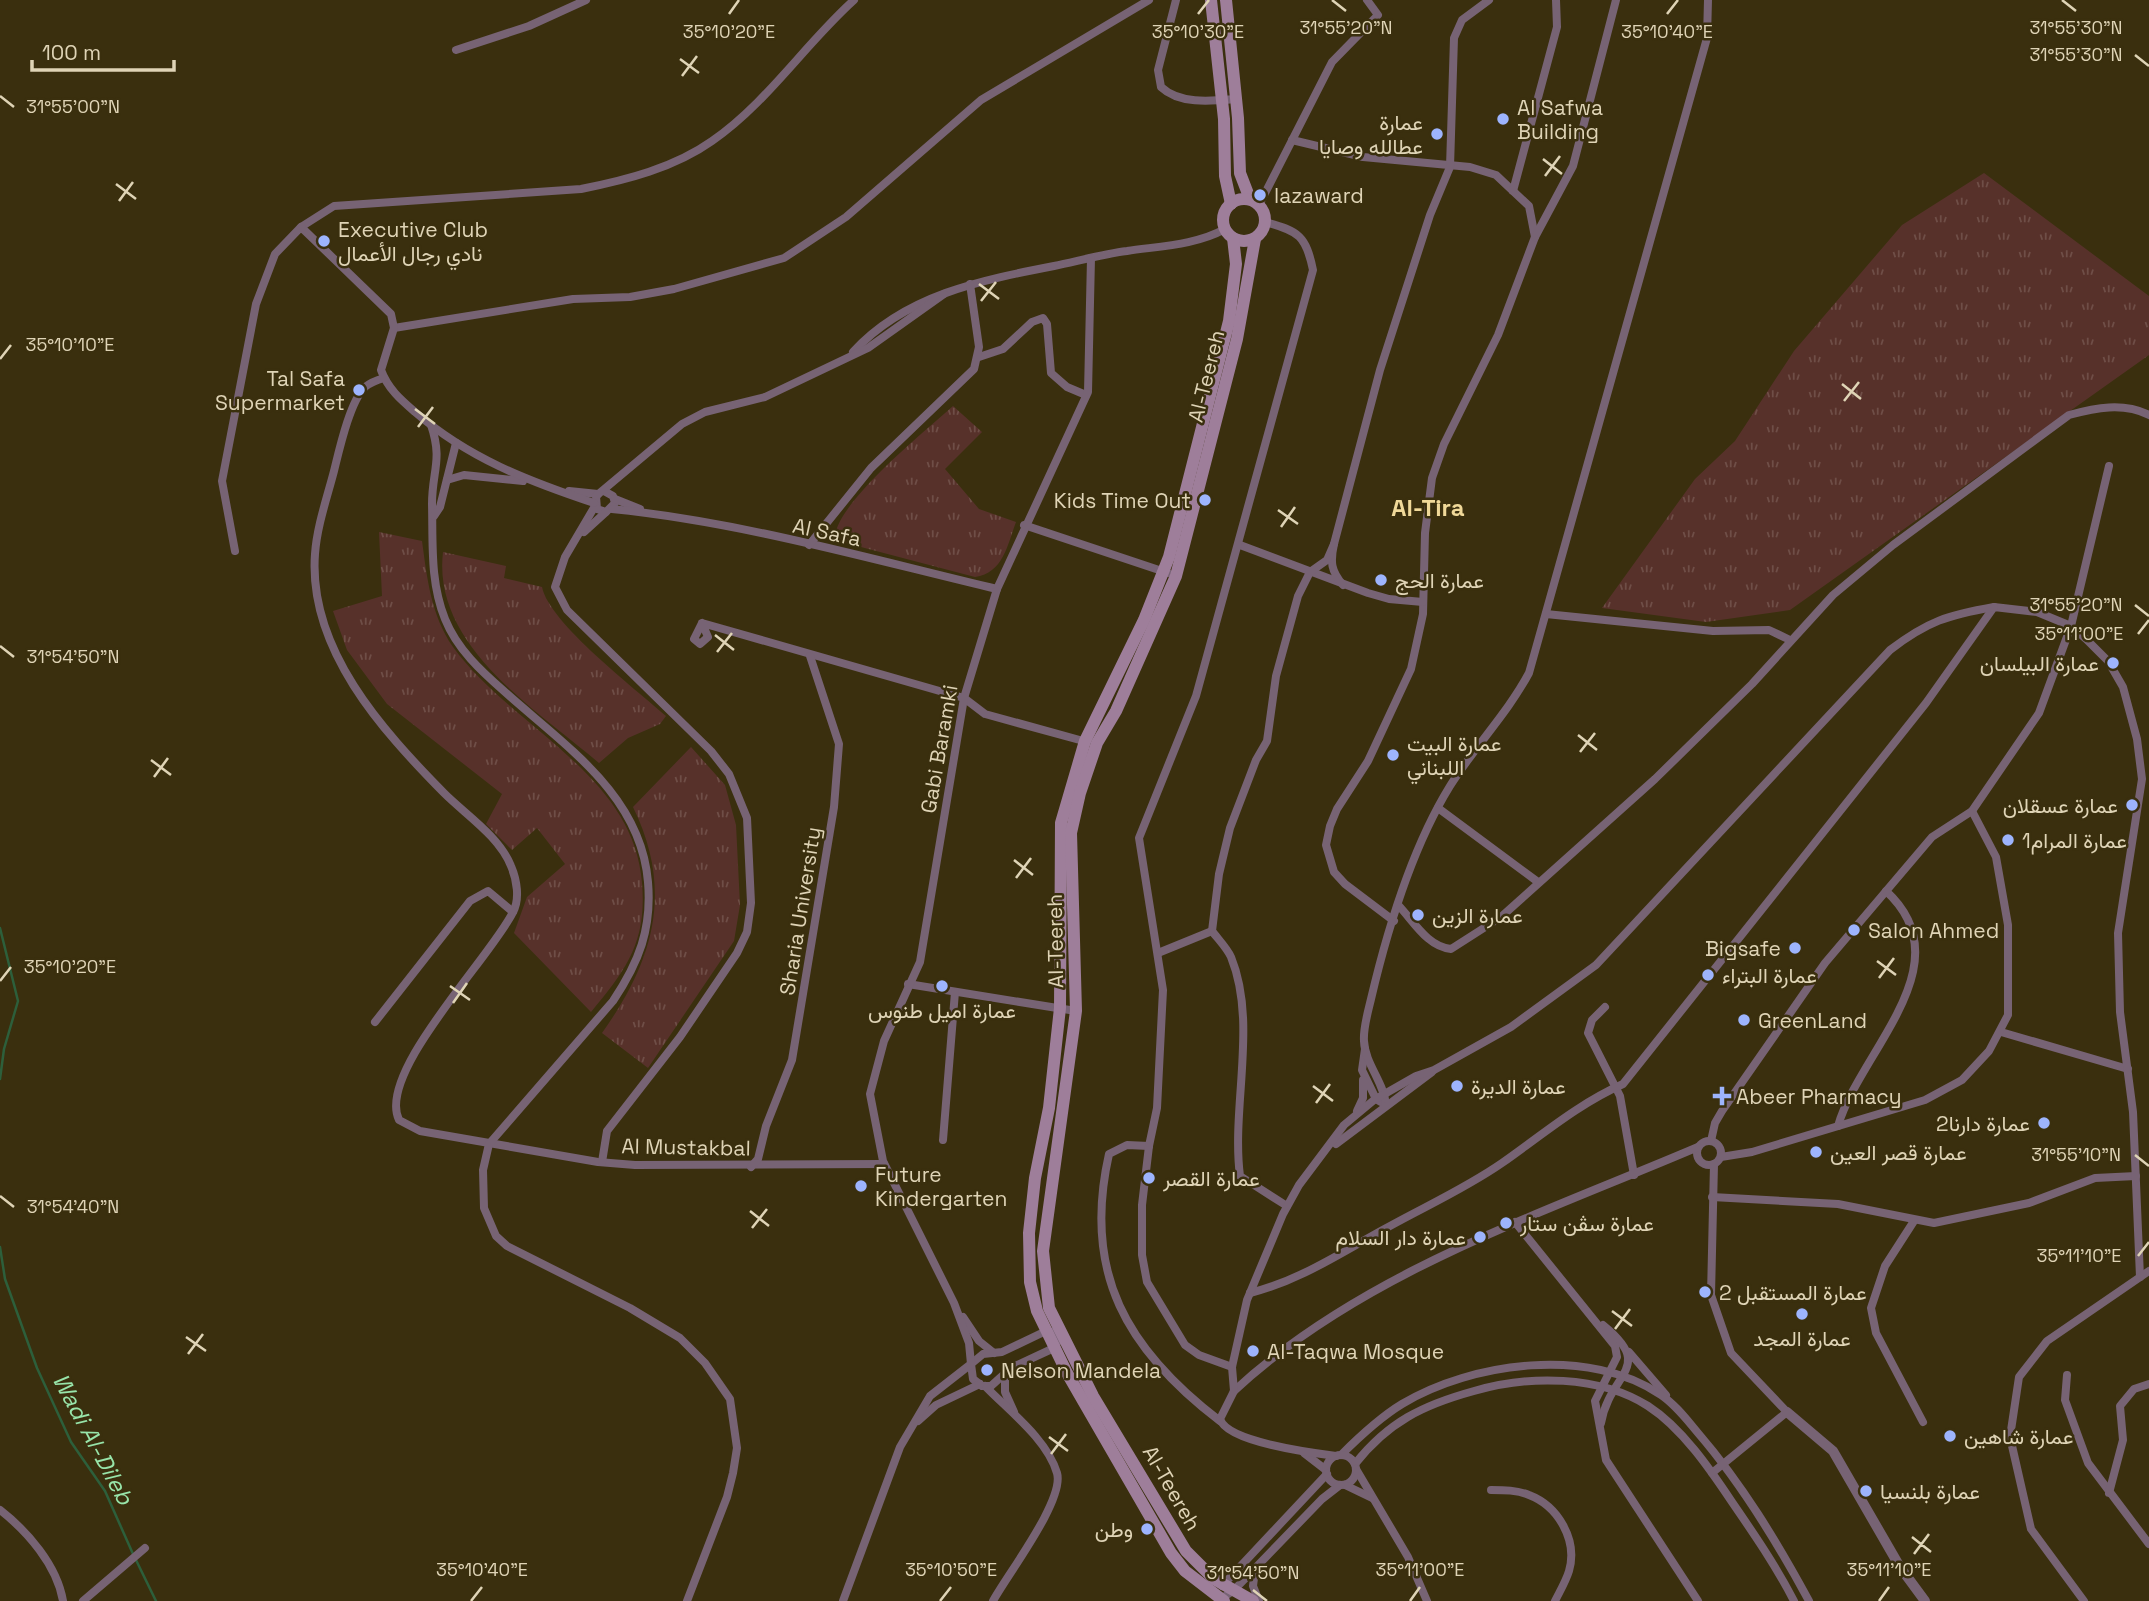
<svg xmlns="http://www.w3.org/2000/svg" width="2149" height="1601" font-family="'Space Grotesk',Vazirmatn,sans-serif">
<style>
.grass{fill:url(#grass-tufts)}
.lines{fill:none;stroke-linecap:round;stroke-linejoin:round}
.stream{stroke:#2d5f3b;stroke-width:2.5}
.minor{stroke:#776374;stroke-width:8}
.tertiary{stroke:#776374;stroke-width:10}
.secondary{stroke:#9e7e9a;stroke-width:12}
.ticks{fill:none;stroke:#dfd4b6;stroke-width:2.5}
.poi-dot{fill:#9db4fd;stroke:#3a2f0e;stroke-width:2.5}
.labels{text-anchor:middle;dominant-baseline:central;stroke-width:5;stroke-linejoin:round;paint-order:stroke}
.poi-label{font-size:21px;fill:#dfd4b6;stroke:#3a2f0e;text-anchor:start}
.street-label{font-size:21px;fill:#dfd4b6;stroke:#3a2f0e}
.water-label{font-size:23px;font-style:italic;fill:#98e5aa;stroke:#3a2f0e}
.quarter-label{font-size:24px;font-weight:bold;fill:#f0d999;stroke:#3a2f0e}
.ticks-label{font-size:18px;text-anchor:middle;fill:#dfd4b6;stroke:#3a2f0e;stroke-width:5;stroke-linejoin:round;paint-order:stroke}
</style>
<defs>
<pattern id="grass-tufts" width="24" height="20" patternUnits="userSpaceOnUse" patternTransform="scale(1.75)"><rect width="24" height="20" fill="#57312a"/><path d="M3 7l-1-3M5 7V3M7 7l1-3M15 17l-1-3M17 17v-4M19 17l1-3" fill="none" stroke="#6f4e47"/></pattern>
</defs>
<rect width="100%" height="100%" fill="#3a2f0e"/>
<g class="grass">
<path d="M 1984,173 L 2149,296 L 2149,355 L 1790,610 L 1706,622 L 1602,608 L 1695,479 L 1735,441 L 1794,351 L 1902,225 Z"/>
<path d="M 953,406 L 982,432 L 945,469 L 979,509 L 1016,522 C 1007,546 1003,573 975,577 L 842,542 L 835,535 C 841,499 924,432 953,406 Z"/>
<path d="M 379,532 L 422,541 C 427,578 431,615 453,647 C 511,727 634,774 642,883 C 647,941 627,969 591,1012 L 514,933 L 527,897 L 565,864 L 537,828 L 512,850 L 486,824 L 502,794 L 387,704 L 347,650 L 333,611 L 382,596 Z"/>
<path d="M 443,552 L 506,566 L 504,578 L 542,587 C 549,623 637,690 666,716 L 660,724 L 628,738 L 599,763 C 536,709 432,646 443,552 Z"/>
<path d="M 691,747 L 725,785 L 736,825 L 740,905 L 734,941 L 648,1068 L 602,1033 C 654,960 674,891 633,807 Z"/>
</g>
<g class="lines">
<g class="stream">
<path d="M 0,928 L 18,1001 L 4,1049 L 0,1079"/>
<path d="M 0,1247 L 5,1279 L 37,1368 L 71,1442 L 105,1491 L 133,1554"/>
<path d="M 136,1560 L 156,1601"/>
</g>
<g class="minor">
<path d="M 1176,0 L 1158,70 L 1161,87 C 1180,105 1213,101 1236,99"/>
<path d="M 456,50 L 529,26 L 586,0"/>
<path d="M 1292,140 L 1363,157 L 1470,167 L 1496,175 L 1529,206 L 1535,237 L 1498,335 L 1444,444 L 1432,478 L 1425,533 L 1423,614 L 1411,669 L 1368,761 L 1337,809 L 1330,826 L 1326,845 L 1334,872 L 1345,884 L 1394,921"/>
<path d="M 1513,191 L 1557,27 L 1556,0"/>
<path d="M 1259,205 L 1332,62 L 1378,15 L 1367,0"/>
<path d="M 301,227 L 334,206 L 581,189 C 626,180 674,168 712,141 C 767,103 805,44 854,0"/>
<path d="M 1535,237 L 1573,166 L 1616,0"/>
<path d="M 394,328 L 573,299 L 630,297 L 674,289 L 784,258 L 846,217 L 981,100 L 1149,0"/>
<path d="M 853,352 C 905,295 982,280 1054,266 C 1078,261 1103,254 1127,251 C 1160,246 1196,245 1225,229"/>
<path d="M 979,357 L 1003,349 L 1032,322 L 1043,318 L 1047,324 L 1051,373 L 1067,387 L 1086,395"/>
<path d="M 384,378 C 377,380 370,383 365,387 C 350,401 339,451 334,471 C 327,498 317,526 315,554 C 308,649 382,730 444,793 C 466,815 499,836 511,866 C 517,880 520,899 513,912 C 492,956 376,1073 399,1120 L 420,1131 L 598,1162 L 635,1165 L 884,1164"/>
<path d="M 431,425 C 443,460 432,471 432,504 C 433,543 430,582 445,619 C 457,649 481,671 505,692 C 565,746 641,795 648,882 C 652,929 639,962 613,1001 L 489,1144 L 483,1170 L 484,1208 L 496,1236 L 507,1246 L 630,1308 L 680,1338 L 705,1363 L 730,1399 L 737,1448 L 733,1473 L 727,1497 L 687,1601"/>
<path d="M 447,480 L 464,475 L 523,481"/>
<path d="M 569,491 L 598,494"/>
<path d="M 604,491 L 613,496 L 615,503 L 606,512 L 597,509 L 596,496 L 682,424 L 705,412 L 765,397 L 868,348 L 944,294"/>
<path d="M 615,499 L 640,509"/>
<path d="M 595,506 L 565,557 L 555,587 L 567,610 L 711,751 L 729,774 L 747,818 L 751,903 L 747,932 L 737,953 L 680,1037 L 607,1131 L 602,1162"/>
<path d="M 612,509 C 742,522 870,559 997,589"/>
<path d="M 434,516 L 440,507 L 456,443"/>
<path d="M 1024,525 L 1168,573"/>
<path d="M 584,532 L 606,512"/>
<path d="M 809,545 L 871,468 L 974,369 L 979,347 L 970,284"/>
<path d="M 1240,545 L 1368,593 L 1389,599 L 1423,602"/>
<path d="M 235,551 L 222,481 L 256,304 L 275,254 L 301,227 L 391,314 L 394,328 L 381,370 C 388,389 401,400 415,412 C 468,458 528,481 594,503"/>
<path d="M 1343,585 C 1331,571 1330,562 1334,544 L 1380,370 L 1430,215 L 1450,167 L 1454,38 L 1462,20 L 1489,0"/>
<path d="M 1546,614 L 1713,631 L 1769,630 L 1790,640"/>
<path d="M 702,623 L 708,637 L 700,644 L 694,639 L 702,623 L 964,698 L 985,714 L 1087,742"/>
<path d="M 1438,808 L 1538,882"/>
<path d="M 1399,906 C 1414,922 1428,947 1451,949 L 1501,917 L 1655,779 L 1752,684 L 1833,595 L 1893,545 L 2069,415 C 2095,408 2123,402 2149,415"/>
<path d="M 1158,953 L 1212,931"/>
<path d="M 908,984 L 1076,1011"/>
<path d="M 1605,1007 L 1592,1020 L 1588,1033 L 1620,1096 L 1634,1175"/>
<path d="M 375,1022 L 470,901 L 488,891 L 513,912"/>
<path d="M 2001,1032 L 2128,1069"/>
<path d="M 1365,1049 L 1362,1070 L 1376,1099 L 1381,1102"/>
<path d="M 1386,1105 C 1384,1082 1365,1064 1364,1041 C 1363,1028 1368,1012 1371,999 C 1387,931 1413,846 1450,786 C 1475,746 1507,714 1529,673 L 1707,38 L 1708,0"/>
<path d="M 1357,1111 L 1363,1098 L 1363,1080"/>
<path d="M 1838,1126 C 1859,1052 1966,964 1886,891"/>
<path d="M 943,1140 L 955,992"/>
<circle cx="1709" cy="1153" r="12"/>
<path d="M 1711,1141 L 1715,1123 L 1722,1111 L 1825,963 L 1932,837 L 1972,811 L 2039,713 L 2071,626 L 2109,466"/>
<path d="M 1336,1144 L 1432,1072"/>
<path d="M 1149,1146 L 1127,1145 L 1109,1154 C 1082,1273 1127,1350 1220,1421"/>
<path d="M 1721,1157 L 1752,1152 L 1925,1100 L 1962,1080 L 1989,1051 L 2008,1015 L 2008,925 L 1996,857 L 1972,811"/>
<path d="M 751,1167 L 758,1159 L 766,1126 L 792,1060 L 834,807 L 839,744 L 810,656"/>
<path d="M 1712,1197 L 1838,1204 L 1934,1223 L 2029,1203 L 2095,1178 L 2136,1176"/>
<path d="M 1287,1206 L 1240,1176 C 1231,1107 1258,1023 1231,957 C 1227,948 1218,939 1212,931 L 1219,874 L 1230,828 L 1256,760 L 1267,741 L 1276,676 L 1298,596 L 1310,572 L 1327,560 L 1334,544"/>
<path d="M 1914,1221 L 1885,1266 L 1871,1308 L 1876,1333 L 1923,1422"/>
<path d="M 1515,1222 L 1615,1346 L 1617,1357 L 1595,1401 L 1606,1460 L 1698,1601"/>
<path d="M 1250,1293 C 1302,1280 1343,1251 1390,1226 C 1428,1205 1466,1188 1502,1163 C 1542,1135 1578,1104 1623,1084 L 1926,703 L 1994,607 L 2037,612 L 2071,626 L 2086,639 L 2108,661 L 2123,687 L 2137,739 L 2142,779 L 2118,933 L 2120,1012 L 2133,1112 L 2140,1277"/>
<path d="M 963,1317 L 979,1341 L 994,1353"/>
<path d="M 1046,1331 L 1062,1334 L 1054,1348 L 1011,1368 L 991,1386 L 982,1386 L 973,1379 L 971,1364 L 983,1354 L 1002,1352 Z"/>
<path d="M 1629,1352 L 1666,1395"/>
<path d="M 1232,1367 L 1199,1355 L 1185,1345 L 1147,1282 L 1142,1255 L 1142,1205 L 1149,1146 L 1157,1108 L 1163,990 L 1139,838 L 1196,696 L 1313,270 C 1306,236 1299,231 1265,222"/>
<path d="M 1005,1374 L 1005,1392 L 1014,1412"/>
<path d="M 2067,1375 L 2065,1400 L 2088,1463 L 2149,1544"/>
<path d="M 985,1386 C 1008,1410 1047,1439 1057,1473 C 1065,1500 1007,1575 993,1601"/>
<path d="M 1234,1391 C 1361,1273 1541,1214 1698,1147"/>
<path d="M 918,1421 L 936,1405 L 980,1384"/>
<path d="M 1601,1423 C 1610,1372 1656,1368 1603,1325"/>
<path d="M 1304,1453 L 1326,1470"/>
<path d="M 1341,1455 C 1360,1436 1379,1418 1402,1404 C 1472,1362 1590,1346 1661,1395 C 1676,1405 1687,1420 1698,1433 C 1742,1484 1777,1542 1809,1601"/>
<circle cx="1341" cy="1470" r="15"/>
<path d="M 1336,1456 C 1312,1453 1227,1442 1220,1419 L 1234,1391 L 1232,1367 L 1247,1300 L 1283,1214 L 1299,1185 L 1344,1125 L 1374,1100 L 1416,1076 L 1434,1070 L 1511,1027 L 1596,965 L 1890,650 C 1928,621 1948,615 1994,607"/>
<path d="M 1355,1464 C 1388,1422 1423,1405 1474,1391 C 1529,1375 1599,1375 1648,1406 C 1682,1428 1710,1469 1732,1502 C 1754,1534 1776,1566 1794,1601"/>
<path d="M 1356,1469 L 1408,1557 L 1427,1601"/>
<path d="M 1712,1473 L 1787,1412 L 1731,1353 L 1711,1295 L 1714,1164"/>
<path d="M 1345,1485 L 1372,1498"/>
<path d="M 1491,1490 C 1504,1490 1517,1490 1529,1495 C 1558,1506 1578,1540 1569,1571 C 1566,1581 1560,1591 1555,1601"/>
<path d="M 2109,1493 L 2123,1440 L 2120,1406 L 2134,1389 L 2149,1384"/>
<path d="M 0,1510 C 27,1531 57,1565 63,1601"/>
<path d="M 1255,1570 L 1253,1586 L 1259,1601"/>
<path d="M 1222,1586 L 1327,1474"/>
<path d="M 1221,1599 L 1234,1590 L 1322,1499 L 1340,1485"/>
<path d="M 83,1601 L 145,1548"/>
<path d="M 843,1601 L 900,1447 L 930,1396 L 971,1364 L 969,1343 L 954,1303 L 883,1161 L 870,1094 L 884,1041 L 920,962 L 964,698 L 997,589 L 1088,392 L 1091,258"/>
<path d="M 2084,1601 L 2031,1529 L 2010,1437 L 2019,1377 L 2047,1341 L 2149,1271"/>
</g>
<path class="tertiary" d="M 1787,1412 L 1833,1451 L 1900,1567 L 1925,1601"/>
<g class="secondary">
<path d="M 1211,0 L 1224,119 L 1225,176 L 1231,204"/>
<path d="M 1226,0 L 1238,118 L 1240,173 L 1250,199"/>
<circle cx="1244" cy="220" r="21"/>
<path d="M 1224,1601 L 1185,1571 L 1171,1553 L 1067,1373 L 1037,1311 L 1030,1282 L 1029,1233 L 1035,1178 L 1049,1108 L 1060,1008 L 1061,823 L 1085,741 L 1144,620 L 1169,557 L 1229,321 L 1236,264 L 1233,238"/>
<path d="M 1253,1601 L 1214,1579 L 1186,1551 L 1093,1396 L 1049,1308 L 1043,1251 L 1076,1011 L 1071,833 L 1080,793 L 1097,743 L 1116,711 L 1176,576 L 1237,339 L 1255,239"/>
</g>
</g>
<path class="ticks" d="M 1332,0 L 1346,11M 2062,0 L 2076,11M 729,14 L 739,0M 1198,14 L 1209,0M 1667,14 L 1678,0M 2135,55 L 2149,66M 680,59 L 699,73M 682,76 L 697,56M 0,96 L 14,107M 1543,159 L 1562,174M 1545,176 L 1560,156M 116,184 L 136,199M 119,201 L 133,182M 979,284 L 999,299M 981,301 L 996,282M 0,359 L 11,345M 1842,384 L 1861,399M 1844,401 L 1859,382M 415,409 L 435,424M 418,427 L 433,407M 1278,510 L 1298,524M 1281,527 L 1295,507M 2135,605 L 2149,616M 2138,634 L 2149,620M 715,635 L 734,650M 0,646 L 14,657M 717,652 L 732,633M 1578,735 L 1597,750M 1580,752 L 1595,733M 151,760 L 171,775M 154,777 L 168,758M 1014,860 L 1033,875M 1016,878 L 1031,858M 1877,961 L 1896,975M 1879,978 L 1894,958M 0,981 L 11,967M 450,986 L 470,1000M 453,1003 L 467,983M 1313,1086 L 1333,1101M 1316,1103 L 1330,1084M 2135,1155 L 2149,1166M 0,1196 L 14,1207M 750,1211 L 769,1226M 752,1228 L 767,1209M 2138,1256 L 2149,1242M 1612,1311 L 1632,1326M 1615,1329 L 1630,1309M 186,1337 L 206,1351M 188,1354 L 203,1334M 1049,1437 L 1068,1451M 1051,1454 L 1066,1434M 1912,1537 L 1931,1552M 1914,1554 L 1929,1534M 1253,1590 L 1267,1601M 471,1601 L 482,1587M 940,1601 L 951,1587M 1410,1601 L 1420,1587M 1879,1601 L 1889,1587"/>
<g class="poi-dot">
<circle cx="1503" cy="119" r="7"/>
<circle cx="1437" cy="134" r="7"/>
<circle cx="1260" cy="195" r="7"/>
<circle cx="324" cy="241" r="7"/>
<circle cx="359" cy="390" r="7"/>
<circle cx="1205" cy="500" r="7"/>
<circle cx="1381" cy="580" r="7"/>
<circle cx="2113" cy="663" r="7"/>
<circle cx="1393" cy="755" r="7"/>
<circle cx="2132" cy="805" r="7"/>
<circle cx="2008" cy="840" r="7"/>
<circle cx="1418" cy="915" r="7"/>
<circle cx="1854" cy="930" r="7"/>
<circle cx="1795" cy="948" r="7"/>
<circle cx="1708" cy="975" r="7"/>
<circle cx="942" cy="986" r="7"/>
<circle cx="1744" cy="1020" r="7"/>
<circle cx="1457" cy="1086" r="7"/>
<path d="M1718.5 1085.5h7v7h7v7h-7v7h-7v-7h-7v-7h7z"/>
<circle cx="2044" cy="1123" r="7"/>
<circle cx="1816" cy="1152" r="7"/>
<circle cx="1149" cy="1178" r="7"/>
<circle cx="861" cy="1186" r="7"/>
<circle cx="1506" cy="1223" r="7"/>
<circle cx="1480" cy="1237" r="7"/>
<circle cx="1705" cy="1292" r="7"/>
<circle cx="1802" cy="1314" r="7"/>
<circle cx="1253" cy="1351" r="7"/>
<circle cx="987" cy="1370" r="7"/>
<circle cx="1950" cy="1436" r="7"/>
<circle cx="1866" cy="1491" r="7"/>
<circle cx="1147" cy="1529" r="7"/>
</g>
<g class="labels">
<g class="poi-label">
<text x="1517" y="107">Al Safwa<tspan x="1517" dy="24">Building</tspan></text>
<text x="1423" y="122" text-anchor="end">عمارة<tspan x="1423" dy="24">عطالله وصايا</tspan></text>
<text x="1274" y="195">lazaward</text>
<text x="338" y="229">Executive Club<tspan x="338" dy="24">نادي رجال الأعمال</tspan></text>
<text x="345" y="378" text-anchor="end">Tal Safa<tspan x="345" dy="24">Supermarket</tspan></text>
<text x="1191" y="500" text-anchor="end">Kids Time Out</text>
<text x="1395" y="580">عمارة الحج</text>
<text x="2099" y="663" text-anchor="end">عمارة البيلسان</text>
<text x="1407" y="743">عمارة البيت<tspan x="1407" dy="24">اللبناني</tspan></text>
<text x="2118" y="805" text-anchor="end">عمارة عسقلان</text>
<text x="2022" y="840">عمارة المرام1</text>
<text x="1432" y="915">عمارة الزين</text>
<text x="1868" y="930">Salon Ahmed</text>
<text x="1781" y="948" text-anchor="end">Bigsafe</text>
<text x="1722" y="975">عمارة البتراء</text>
<text x="942" y="1010" text-anchor="middle">عمارة اميل طنوس</text>
<text x="1758" y="1020">GreenLand</text>
<text x="1471" y="1086">عمارة الديرة</text>
<text x="1736" y="1096">Abeer Pharmacy</text>
<text x="2030" y="1123" text-anchor="end">عمارة دارنا2</text>
<text x="1830" y="1152">عمارة قصر العين</text>
<text x="875" y="1174">Future<tspan x="875" dy="24">Kindergarten</tspan></text>
<text x="1163" y="1178">عمارة القصر</text>
<text x="1520" y="1223">عمارة سڤن ستار</text>
<text x="1466" y="1237" text-anchor="end">عمارة دار السلام</text>
<text x="1719" y="1292">عمارة المستقبل 2</text>
<text x="1802" y="1338" text-anchor="middle">عمارة المجد</text>
<text x="1267" y="1351">Al-Taqwa Mosque</text>
<text x="1001" y="1370">Nelson Mandela</text>
<text x="1964" y="1436">عمارة شاهين</text>
<text x="1880" y="1491">عمارة بلنسيا</text>
<text x="1133" y="1529" text-anchor="end">وطن</text>
</g>
<g class="street-label">
<text transform="translate(1206 376) rotate(-76)">Al-Teereh</text>
<text transform="translate(827 532) rotate(12)">Al Safa</text>
<text transform="translate(939 749) rotate(-80)">Gabi Baramki</text>
<text transform="translate(800 911) rotate(-81)">Sharia University</text>
<text transform="translate(1055 941) rotate(-91)">Al-Teereh</text>
<text transform="translate(686 1147) rotate(1)">Al Mustakbal</text>
<text transform="translate(1172 1488) rotate(60)">Al-Teereh</text>
</g>
<g class="water-label">
<text transform="translate(93 1439) rotate(62)">Wadi Al-Dileb</text>
</g>
<g class="quarter-label">
<text x="1428" y="507">Al-Tira</text>
</g>
</g>
<g class="ticks-label">
<text x="2076" y="34">31°55'30"N</text>
<text x="1346" y="34">31°55'20"N</text>
<text x="729" y="38">35°10'20"E</text>
<text x="1198" y="38">35°10'30"E</text>
<text x="1667" y="38">35°10'40"E</text>
<text x="2076" y="61">31°55'30"N</text>
<text x="73" y="113">31°55'00"N</text>
<text x="70" y="351">35°10'10"E</text>
<text x="2076" y="611">31°55'20"N</text>
<text x="2079" y="640">35°11'00"E</text>
<text x="73" y="663">31°54'50"N</text>
<text x="70" y="973">35°10'20"E</text>
<text x="2076" y="1161">31°55'10"N</text>
<text x="73" y="1213">31°54'40"N</text>
<text x="2079" y="1262">35°11'10"E</text>
<text x="482" y="1576">35°10'40"E</text>
<text x="951" y="1576">35°10'50"E</text>
<text x="1420" y="1576">35°11'00"E</text>
<text x="1889" y="1576">35°11'10"E</text>
<text x="1253" y="1579">31°54'50"N</text>
</g>
<path d="M32 60v10h142v-10" fill="none" stroke="#dfd4b6" stroke-width="3.5"/>
<text x="42" y="60" font-size="21" fill="#dfd4b6" stroke="#3a2f0e" stroke-width="5" paint-order="stroke">100 m</text>
</svg>
